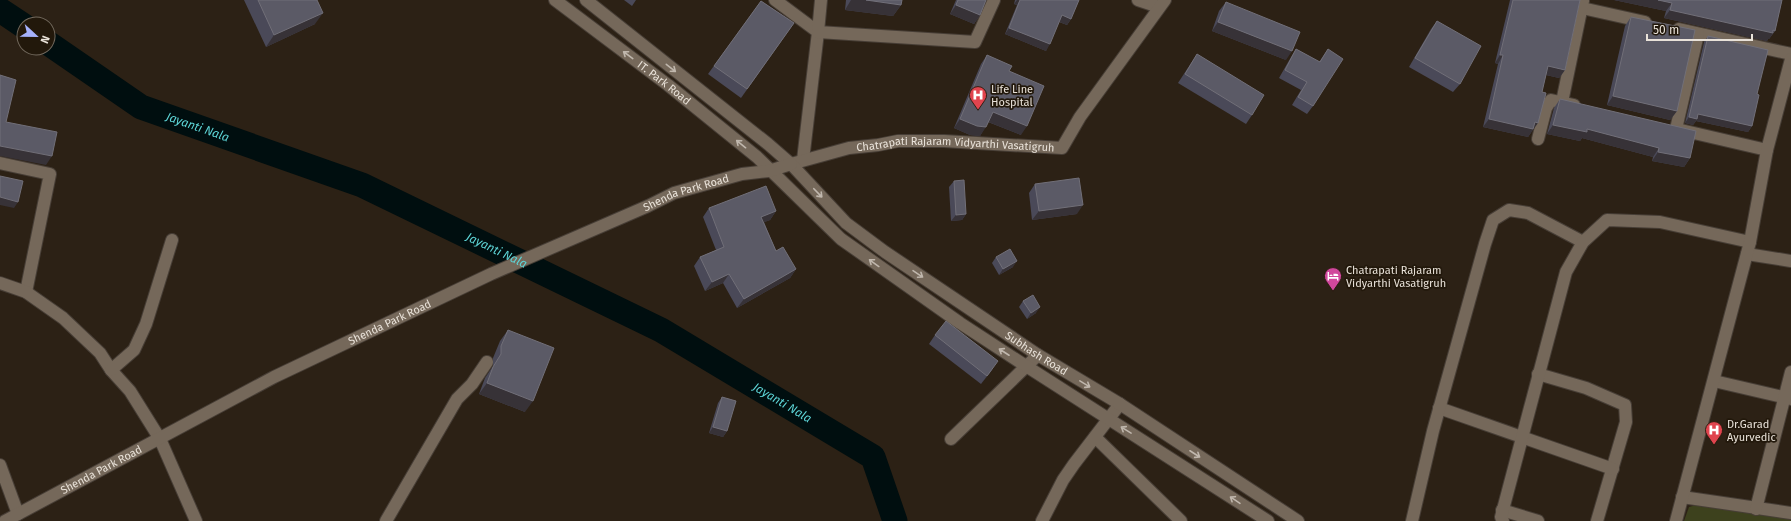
<svg xmlns="http://www.w3.org/2000/svg" width="1791" height="521" font-family="'Fira Sans',sans-serif">
<style>
.green{fill:#3d411d}
.lines{fill:none;stroke-linecap:round;stroke-linejoin:round}
.river{stroke:#000e0f;stroke-width:25}
.street-casing{stroke:#473e36;stroke-width:14}
.secondary-casing{stroke:#473e36;stroke-width:14}
.street{stroke:#75685a;stroke-width:12}
.secondary{stroke:#75685a;stroke-width:12}
.wall{fill:#4a4958}
.shaded-wall{fill:#373237}
.building{fill:#5b5a66;stroke:#716f78}
.oneway{stroke:#c0b7ad}
.labels{text-anchor:middle;dominant-baseline:central;stroke-width:3.5;stroke-linejoin:round;paint-order:stroke}
.street-label{font-size:11px;fill:#e9e2d9;stroke:#22180b}
.poi-label{font-size:11px;fill:#e9e2d9;stroke:#22180b;text-anchor:start}
.water-label{font-size:12px;font-style:italic;fill:#5dd5d7;stroke:#22180b}
</style>
<rect width="100%" height="100%" fill="#2c2115"/>
<path class="green" d="M 1696,505 L 1791,519 L 1791,521 L 1684,521 L 1689,507 Z"/>
<g class="lines">
<g class="river">
<path d="M 0,10 L 24,26"/>
<path id="s1" d="M 48,43 L 141,107 L 362,185 L 661,330 L 873,457 L 895,521"/>
</g>
<g class="street-casing">
<g id="street">
<path d="M 775,0 L 818,32 L 803,160"/>
<path d="M 821,0 L 818,32 L 975,42 L 994,0"/>
<path d="M 1138,0 L 1159,7"/>
<path d="M 1582,8 L 1645,22"/>
<path d="M 1679,29 L 1791,54"/>
<path d="M 1562,102 L 1583,1"/>
<path d="M 1676,129 L 1698,34"/>
<path d="M 1681,130 L 1767,150"/>
<path d="M 1538,139 L 1546,108 L 1551,100 L 1574,105"/>
<path d="M 0,163 L 50,174 L 26,292"/>
<path id="s2" d="M 791,164 L 849,148 L 878,145 L 898,141 L 944,141 L 1062,148 L 1080,117 L 1165,0"/>
<path d="M 1747,254 L 1791,261"/>
<path d="M 0,283 L 26,292 L 63,318 L 100,353 L 111,370 L 130,391 L 160,439 L 196,521"/>
<path d="M 111,370 L 134,350 L 146,324 L 172,240"/>
<path d="M 1538,374 L 1586,388 L 1625,405 L 1626,422 L 1597,521"/>
<path d="M 1714,381 L 1791,399"/>
<path d="M 1439,408 L 1613,469"/>
<path d="M 1095,437 L 1181,521"/>
<path d="M 951,439 L 1038,355"/>
<path d="M 0,465 L 18,514"/>
<path d="M 1682,497 L 1791,513"/>
<path d="M 1756,509 L 1791,372"/>
<path d="M 1502,510 L 1538,521"/>
<path d="M 386,521 L 457,399 L 472,384 L 487,362"/>
<path d="M 1042,521 L 1063,480 L 1074,464 L 1120,404"/>
<path d="M 1412,521 L 1433,431 L 1485,244 L 1493,220 L 1509,210 L 1528,213 L 1583,242"/>
<path d="M 1503,521 L 1501,517 L 1566,272 L 1583,242 L 1607,220 L 1660,222 L 1750,242"/>
<path d="M 1676,521 L 1750,242 L 1767,150 L 1791,59"/>
</g>
</g>
<g class="secondary-casing">
<g id="secondary">
<path id="s3" d="M 555,0 L 668,85 L 757,157 L 841,239 L 960,323 L 1026,366 L 1268,521"/>
<path id="s4" d="M 586,0 L 768,144 L 791,164 L 846,223 L 885,252 L 1038,355 L 1120,404 L 1298,521"/>
<path id="s5" d="M 5,521 L 274,377 L 491,274 L 648,206 L 674,193 L 742,174 L 769,171 L 791,164"/>
</g>
</g>
<use href="#street" class="street"/>
<use href="#secondary" class="secondary"/>
</g>
<g class="wall">
<path d="M 244,0 L 317,0 L 315,24 L 266,47 Z"/>
<path d="M 624,0 L 636,0 L 632,6 Z"/>
<path d="M 846,0 L 902,0 L 901,5 L 893,16 L 845,10 Z"/>
<path d="M 956,0 L 986,0 L 980,15 L 974,24 L 950,14 Z"/>
<path d="M 1015,0 L 1079,0 L 1071,19 L 1067,25 L 1059,22 L 1046,51 L 1005,34 L 1017,5 L 1014,4 Z"/>
<path d="M 1510,0 L 1580,0 L 1565,70 L 1559,78 L 1546,75 L 1532,131 L 1528,137 L 1483,127 L 1498,64 L 1495,63 Z"/>
<path d="M 1614,0 L 1782,0 L 1775,31 L 1769,39 L 1768,39 L 1767,41 L 1664,18 L 1666,11 Z"/>
<path d="M 761,1 L 794,23 L 741,98 L 708,74 Z"/>
<path d="M 1226,2 L 1286,60 L 1212,31 L 1219,11 Z"/>
<path d="M 1631,17 L 1677,111 L 1670,120 L 1607,105 L 1625,26 Z"/>
<path d="M 1437,21 L 1460,84 L 1453,92 L 1409,67 L 1431,29 Z"/>
<path d="M 1708,36 L 1757,94 L 1752,126 L 1748,132 L 1696,121 L 1693,125 L 1685,123 L 1704,42 Z"/>
<path d="M 1296,49 L 1319,62 L 1328,49 L 1313,106 L 1307,114 L 1292,105 L 1301,90 L 1279,78 L 1291,57 Z"/>
<path d="M 1197,54 L 1252,115 L 1246,124 L 1178,83 Z"/>
<path d="M 987,55 L 1009,71 L 1021,135 L 988,122 L 980,136 L 970,135 L 954,128 L 981,64 Z"/>
<path d="M 1560,99 L 1690,158 L 1684,167 L 1652,161 L 1653,157 L 1582,138 L 1580,141 L 1547,134 L 1554,108 Z"/>
<path d="M 954,181 L 966,214 L 962,220 L 951,221 L 949,187 Z"/>
<path d="M 1035,184 L 1077,214 L 1032,220 L 1029,193 Z"/>
<path d="M 709,208 L 776,211 L 770,220 L 764,222 L 776,251 L 796,269 L 790,278 L 737,308 L 723,283 L 705,291 L 694,266 L 700,257 L 716,250 L 703,217 Z"/>
<path d="M 996,257 L 1013,267 L 999,275 L 992,263 Z"/>
<path d="M 1023,301 L 1036,313 L 1027,319 L 1019,307 Z"/>
<path d="M 508,330 L 525,412 L 479,394 L 485,378 L 493,366 L 493,358 L 500,341 Z"/>
<path d="M 935,335 L 992,370 L 981,384 L 929,344 Z"/>
<path d="M 722,397 L 727,431 L 723,437 L 709,433 L 718,403 Z"/>
</g>
<g class="shaded-wall">
<path d="M 851,0 L 866,0 L 901,5 L 893,16 L 845,10 Z"/>
<path d="M 1017,0 L 1020,0 L 1017,5 L 1014,4 Z"/>
<path d="M 1614,0 L 1658,0 L 1672,3 L 1666,11 Z"/>
<path d="M 956,5 L 980,15 L 974,24 L 950,14 Z"/>
<path d="M 1670,10 L 1773,30 L 1775,31 L 1769,39 L 1768,39 L 1767,41 L 1664,18 Z"/>
<path d="M 323,13 L 315,24 L 266,47 L 274,35 Z"/>
<path d="M 1062,15 L 1071,19 L 1067,25 L 1057,21 Z"/>
<path d="M 1218,22 L 1292,51 L 1286,60 L 1212,31 Z"/>
<path d="M 1009,28 L 1050,44 L 1046,51 L 1005,34 Z"/>
<path d="M 1500,55 L 1503,55 L 1498,64 L 1495,63 Z"/>
<path d="M 1548,66 L 1565,70 L 1559,78 L 1542,74 Z"/>
<path d="M 1613,96 L 1677,111 L 1670,120 L 1607,105 Z"/>
<path d="M 993,112 L 1027,126 L 1021,135 L 986,121 Z"/>
<path d="M 1698,114 L 1752,126 L 1748,132 L 1696,121 L 1693,125 L 1685,123 L 1689,117 Z"/>
<path d="M 960,119 L 986,127 L 980,136 L 970,135 L 954,128 Z"/>
<path d="M 1489,119 L 1535,122 L 1538,123 L 1528,137 L 1483,127 Z"/>
<path d="M 1553,125 L 1587,129 L 1659,148 L 1653,157 L 1582,138 L 1580,141 L 1547,134 Z"/>
<path d="M 0,146 L 52,156 L 46,165 L 0,156 Z"/>
<path d="M 1658,152 L 1690,158 L 1684,167 L 1652,161 Z"/>
<path d="M 0,197 L 18,202 L 14,208 L 0,205 Z"/>
<path d="M 1083,205 L 1077,214 L 1032,220 L 1039,211 Z"/>
<path d="M 776,211 L 770,220 L 755,226 L 761,217 Z"/>
<path d="M 966,214 L 962,220 L 951,221 L 956,215 Z"/>
<path d="M 1017,261 L 1013,267 L 999,275 L 1003,269 Z"/>
<path d="M 796,269 L 790,278 L 737,308 L 744,299 Z"/>
<path d="M 729,274 L 723,283 L 705,291 L 712,282 Z"/>
<path d="M 1040,307 L 1036,313 L 1027,319 L 1031,313 Z"/>
<path d="M 998,361 L 992,370 L 981,384 L 987,376 Z"/>
<path d="M 487,383 L 533,401 L 525,412 L 479,394 Z"/>
<path d="M 713,427 L 727,431 L 723,437 L 709,433 Z"/>
</g>
<g class="building">
<path d="M 258,0 L 317,0 L 323,13 L 274,35 Z"/>
<path d="M 866,0 L 902,0 L 901,5 Z"/>
<path d="M 958,0 L 986,0 L 980,15 L 956,5 Z"/>
<path d="M 1020,0 L 1079,0 L 1071,19 L 1062,15 L 1050,44 L 1009,28 Z"/>
<path d="M 1513,0 L 1580,0 L 1565,70 L 1548,66 L 1542,92 L 1546,93 L 1538,123 L 1535,122 L 1533,129 L 1489,119 L 1503,55 L 1500,55 Z"/>
<path d="M 1658,0 L 1782,0 L 1775,31 L 1773,30 L 1773,33 L 1670,10 L 1672,3 Z"/>
<path d="M 761,1 L 794,23 L 747,89 L 714,66 Z"/>
<path d="M 1226,2 L 1300,32 L 1292,51 L 1218,22 Z"/>
<path d="M 1631,17 L 1695,30 L 1677,111 L 1613,96 Z"/>
<path d="M 1437,21 L 1481,46 L 1460,84 L 1415,58 Z"/>
<path d="M 1708,36 L 1768,50 L 1757,94 L 1759,95 L 1752,126 L 1698,114 L 1697,119 L 1689,117 Z"/>
<path d="M 1296,49 L 1320,62 L 1328,49 L 1343,59 L 1313,106 L 1298,97 L 1307,82 L 1285,70 Z"/>
<path d="M 1197,54 L 1264,95 L 1252,115 L 1185,74 Z"/>
<path d="M 987,55 L 1012,66 L 1009,71 L 1044,86 L 1027,126 L 993,112 L 986,127 L 977,126 L 960,119 Z"/>
<path d="M 0,75 L 16,80 L 6,122 L 57,132 L 52,156 L 0,146 Z"/>
<path d="M 1560,99 L 1696,131 L 1690,158 L 1658,152 L 1659,148 L 1587,129 L 1587,132 L 1553,125 Z"/>
<path d="M 0,176 L 23,181 L 18,202 L 0,197 Z"/>
<path d="M 1079,178 L 1083,205 L 1039,211 L 1035,184 Z"/>
<path d="M 964,180 L 966,214 L 956,215 L 954,181 Z"/>
<path d="M 766,186 L 776,211 L 761,217 L 776,251 L 783,247 L 796,269 L 744,299 L 729,274 L 712,282 L 700,257 L 724,247 L 709,208 Z"/>
<path d="M 1010,249 L 1017,261 L 1003,269 L 996,257 Z"/>
<path d="M 1033,295 L 1040,307 L 1031,313 L 1023,301 Z"/>
<path d="M 946,321 L 998,361 L 987,376 L 935,335 Z"/>
<path d="M 508,330 L 554,348 L 533,401 L 487,383 L 493,367 L 501,354 L 501,346 Z"/>
<path d="M 722,397 L 736,401 L 727,431 L 713,427 Z"/>
</g>
<defs><path id="oneway-shaft" d="M-6 0H5M1.5-3L5.5 0L1.5 3" fill="none" stroke-width="1.6" stroke-linecap="round" stroke-linejoin="round"/></defs>
<g class="oneway">
<use href="#oneway-shaft" transform="translate(628 55) rotate(-143)"/>
<use href="#oneway-shaft" transform="translate(671 68) rotate(38)"/>
<use href="#oneway-shaft" transform="translate(741 144) rotate(-141)"/>
<use href="#oneway-shaft" transform="translate(818 193) rotate(46)"/>
<use href="#oneway-shaft" transform="translate(874 263) rotate(-144)"/>
<use href="#oneway-shaft" transform="translate(918 274) rotate(34)"/>
<use href="#oneway-shaft" transform="translate(1004 352) rotate(-147)"/>
<use href="#oneway-shaft" transform="translate(1085 384) rotate(31)"/>
<use href="#oneway-shaft" transform="translate(1126 430) rotate(-148)"/>
<use href="#oneway-shaft" transform="translate(1195 454) rotate(33)"/>
<use href="#oneway-shaft" transform="translate(1235 500) rotate(-146)"/>
</g>
<defs>
<g id="hospital-pin" transform="scale(0.9)"><path d="M0 17L-7.5 6A9.5 9.5 0 1 1 7.5 6Z" fill="#e0444e" stroke="#22180b"/><path d="M-5-5h3v3.5h4V-5h3V5h-3V1.5h-4V5h-3Z" fill="#fff"/></g>
<g id="hotel-pin" transform="scale(0.9)"><path d="M0 17L-7.5 6A9.5 9.5 0 1 1 7.5 6Z" fill="#d1479c" stroke="#22180b"/><path d="M-6-4.5h1.5V1H6V5H4.5V3h-9V5H-6ZM-4 0a1.8 1.8 0 1 1 3.6 0ZM.5 0V-2.5h3Q6-2.5 6 0Z" fill="#fff"/></g>
</defs>
<g fill-rule="evenodd">
<use href="#hospital-pin" x="978" y="95"/>
<use href="#hotel-pin" x="1333" y="276"/>
<use href="#hospital-pin" x="1714" y="430"/>
</g>
<g class="labels">
<g class="street-label">
<text stroke="none"><textPath href="#s3" startOffset="137">IT. Park Road</textPath></text>
<text stroke="none"><textPath href="#s2" startOffset="167">Chatrapati Rajaram Vidyarthi Vasatigruh</textPath></text>
<text stroke="none"><textPath href="#s5" startOffset="757">Shenda Park Road</textPath></text>
<text stroke="none"><textPath href="#s5" startOffset="433">Shenda Park Road</textPath></text>
<text stroke="none"><textPath href="#s4" startOffset="574">Subhash Road</textPath></text>
<text stroke="none"><textPath href="#s5" startOffset="109">Shenda Park Road</textPath></text>
</g>
<g class="poi-label">
<text x="991" y="89">Life Line<tspan x="991" dy="13">Hospital</tspan></text>
<text x="1346" y="270">Chatrapati Rajaram<tspan x="1346" dy="13">Vidyarthi Vasatigruh</tspan></text>
<text x="1727" y="424">Dr.Garad<tspan x="1727" dy="13">Ayurvedic</tspan></text>
</g>
<g class="water-label">
<text stroke="none"><textPath href="#s1" startOffset="173">Jayanti Nala</textPath></text>
<text stroke="none"><textPath href="#s1" startOffset="497">Jayanti Nala</textPath></text>
<text stroke="none"><textPath href="#s1" startOffset="821">Jayanti Nala</textPath></text>
</g>
</g>
<g transform="translate(36 36) rotate(112)"><circle r="19" fill="#22180b" stroke="#72695d"/>
<path d="M0-3L7 15L0 10L-7 15Z" fill="#a5b1fc"/>
<text y="-6" font-size="11" font-weight="bold" text-anchor="middle" fill="#e9e2d9">N</text>
</g>
<path d="M1647 34v6h105v-6" fill="none" stroke="#e9e2d9" stroke-width="2"/>
<text x="1653" y="34" font-size="12" fill="#e9e2d9" stroke="#22180b" stroke-width="3" paint-order="stroke">50 m</text>
</svg>
